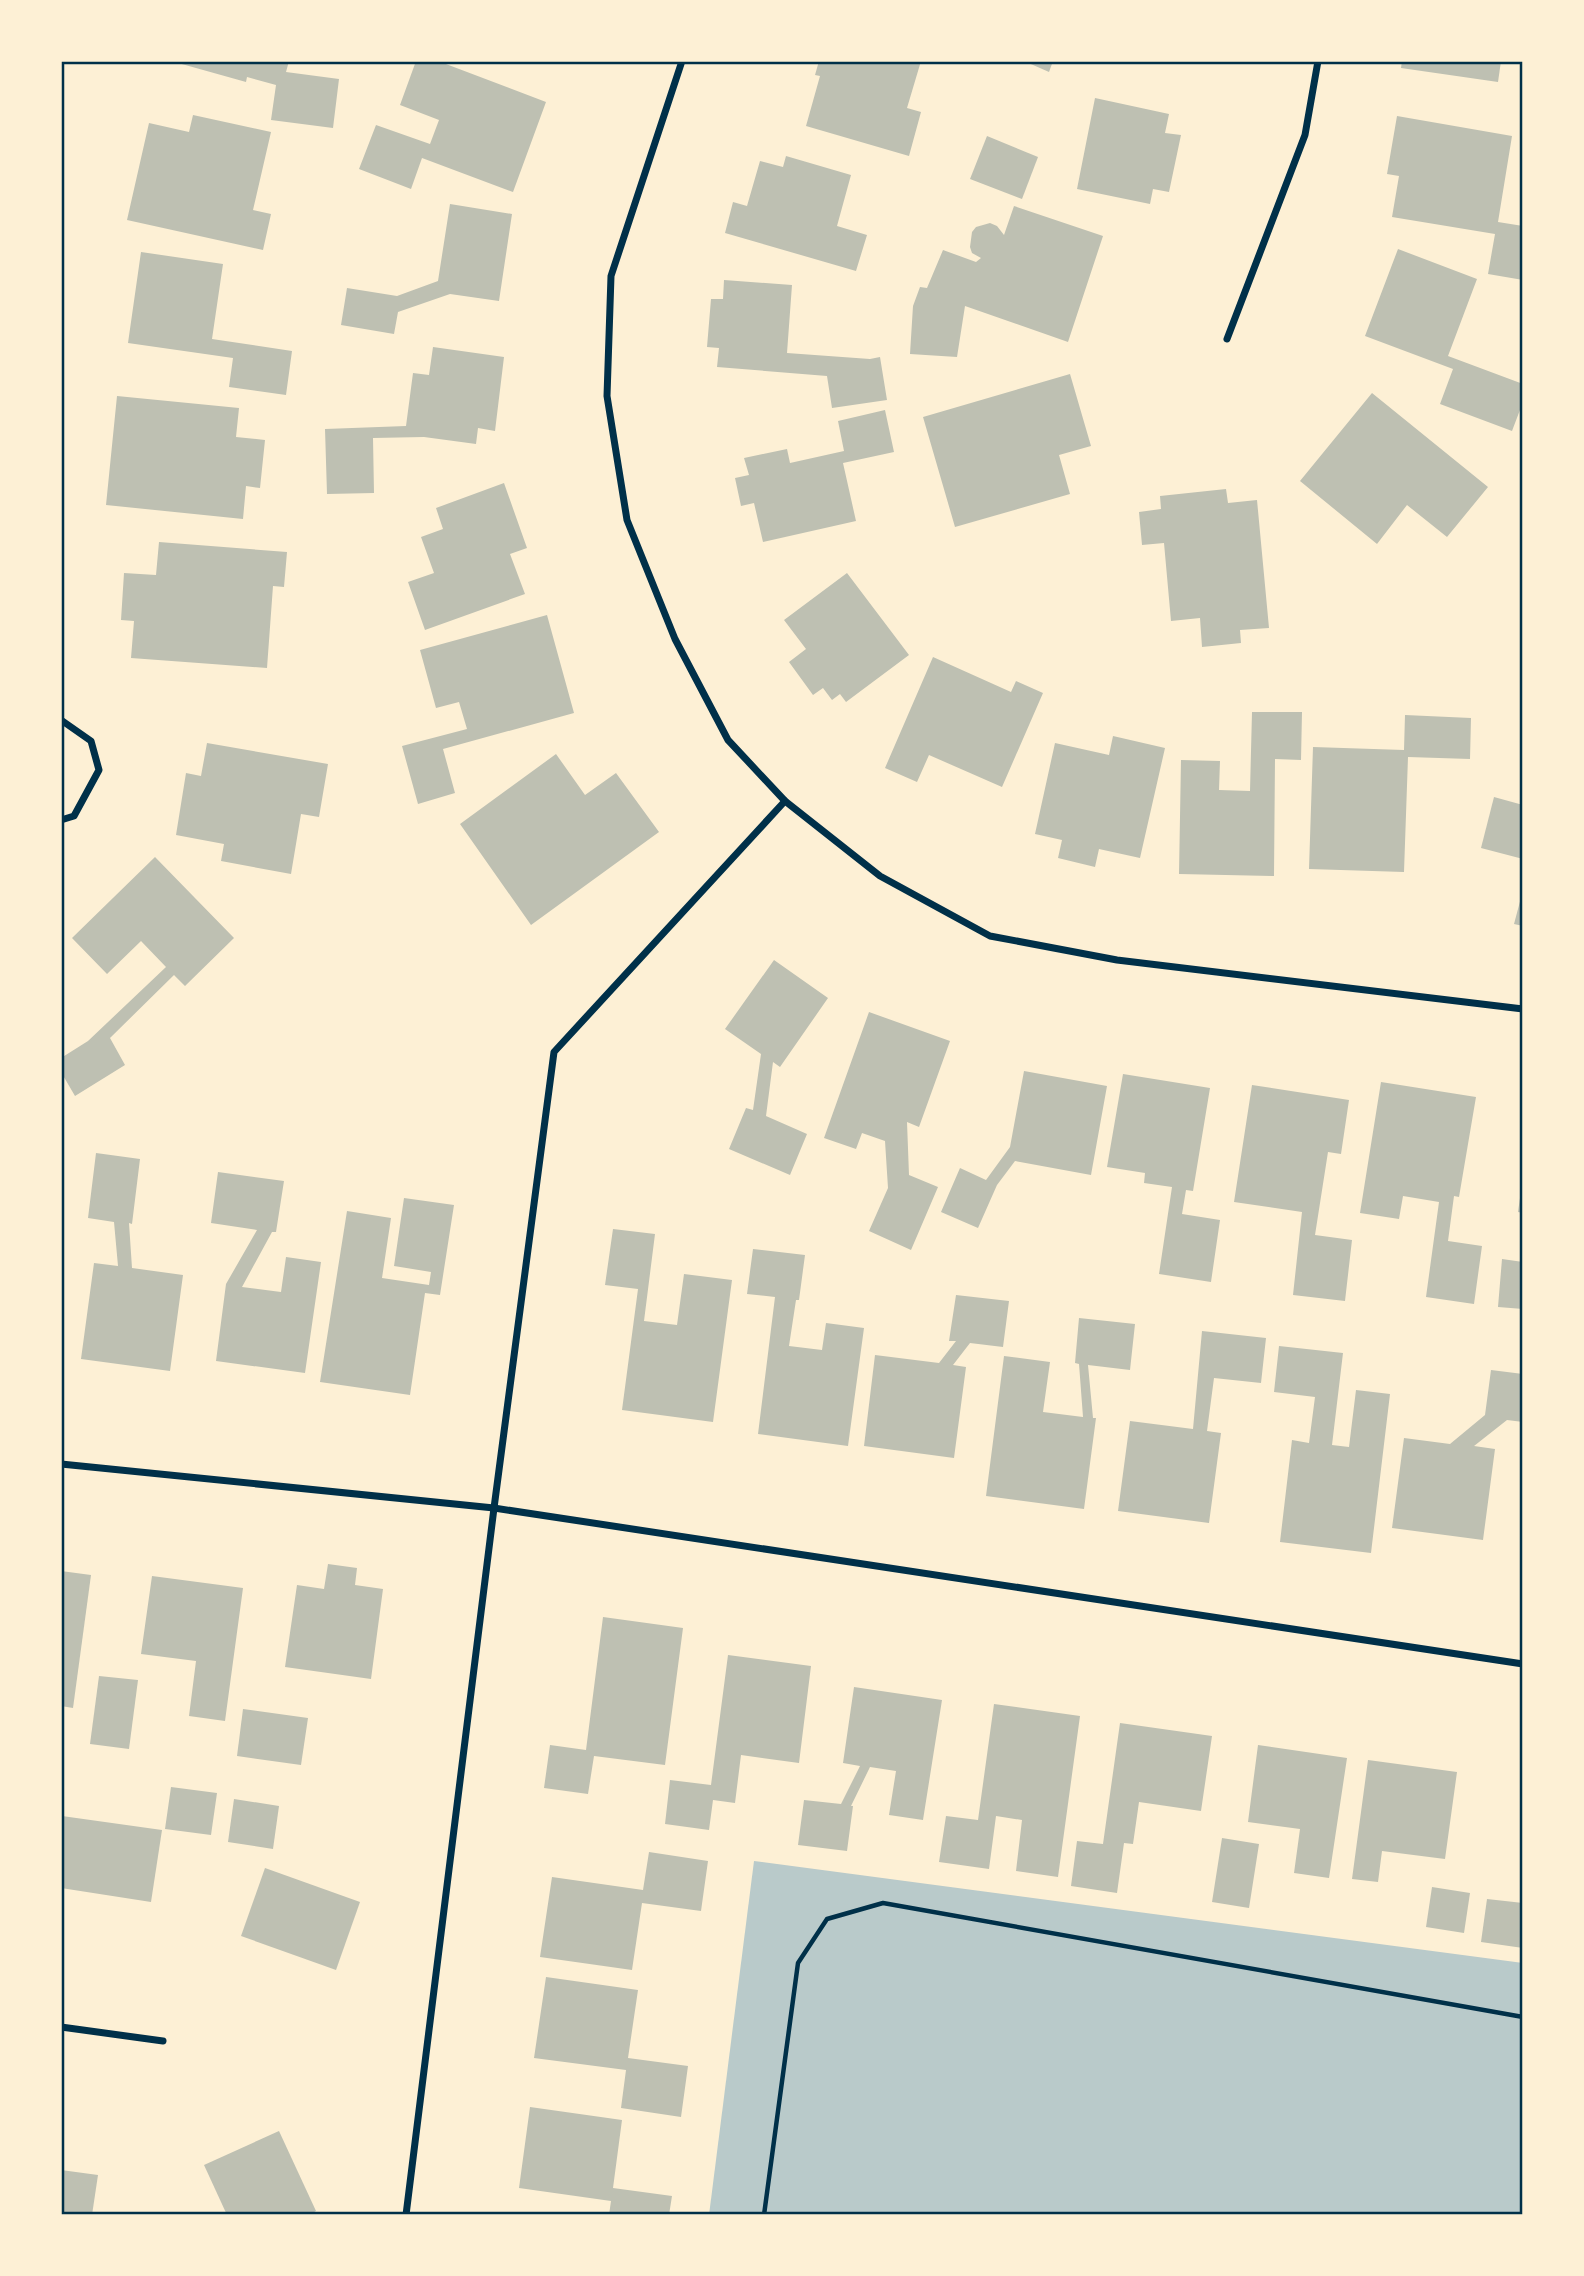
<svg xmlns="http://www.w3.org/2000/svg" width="1584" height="2276" font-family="Cabin,sans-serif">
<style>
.green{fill:#b9caca}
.building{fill:#bec0b2}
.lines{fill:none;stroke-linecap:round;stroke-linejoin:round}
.path{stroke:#003049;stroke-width:4.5}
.minor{stroke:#003049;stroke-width:7}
.neatline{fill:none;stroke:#003049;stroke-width:2.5}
</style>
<rect width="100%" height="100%" fill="#fdf0d5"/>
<path class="green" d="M 754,1861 L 1523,1963 L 1523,2215 L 709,2215 Z"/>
<g class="building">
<path d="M 171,61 L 289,61 L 286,72 L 339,79 L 333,128 L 271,120 L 276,85 L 247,77 L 246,82 Z"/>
<path d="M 416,61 L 438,61 L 546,102 L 513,192 L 422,158 L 411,189 L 359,169 L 376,125 L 430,144 L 439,120 L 400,105 Z"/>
<path d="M 819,61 L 921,61 L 907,108 L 921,112 L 909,156 L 806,126 L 820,76 L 815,75 Z"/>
<path d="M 1024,61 L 1053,61 L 1049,72 Z"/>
<path d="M 1402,61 L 1501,61 L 1498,82 L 1401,68 Z"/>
<path d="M 1095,98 L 1169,114 L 1165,133 L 1181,135 L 1169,192 L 1153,189 L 1150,204 L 1077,189 Z"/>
<path d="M 193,115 L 271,132 L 253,210 L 271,214 L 263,250 L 127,220 L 149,123 L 189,132 Z"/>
<path d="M 1397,116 L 1512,136 L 1498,222 L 1523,226 L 1523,280 L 1488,274 L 1495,234 L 1392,217 L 1399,176 L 1387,174 Z"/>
<path d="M 987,136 L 1038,157 L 1022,199 L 970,179 Z"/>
<path d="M 786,156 L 851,175 L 837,226 L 867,235 L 856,271 L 725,233 L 733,202 L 747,206 L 760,161 L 783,167 Z"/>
<path d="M 450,204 L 512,214 L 499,301 L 450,294 L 398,312 L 394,334 L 341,325 L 347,288 L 397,296 L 438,281 Z"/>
<path d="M 1014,206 L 1103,236 L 1068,342 L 965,306 L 957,357 L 910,354 L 913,306 L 920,287 L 927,288 L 943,250 L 976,262 L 981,258 L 972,253 L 970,247 L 972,232 L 976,227 L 990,223 L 997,226 L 1004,235 Z"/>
<path d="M 1398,249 L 1477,279 L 1448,356 L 1523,384 L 1523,402 L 1512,431 L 1440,404 L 1453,369 L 1365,336 Z"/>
<path d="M 141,252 L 223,264 L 212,339 L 292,351 L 286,395 L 229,387 L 233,358 L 128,343 Z"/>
<path d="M 724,280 L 792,285 L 787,353 L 870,359 L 880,357 L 887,400 L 832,408 L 827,376 L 717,367 L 719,348 L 707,347 L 711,299 L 723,299 Z"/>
<path d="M 433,347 L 504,357 L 495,431 L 478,428 L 476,444 L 424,437 L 373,438 L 374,493 L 327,494 L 325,429 L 406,426 L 413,373 L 429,375 Z"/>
<path d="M 1070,374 L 1091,446 L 1059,455 L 1070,494 L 955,527 L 923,417 Z"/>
<path d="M 1372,393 L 1488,487 L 1447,537 L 1407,505 L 1377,544 L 1300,481 Z"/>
<path d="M 117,396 L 239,408 L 236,437 L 265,440 L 260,488 L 246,486 L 243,519 L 106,505 Z"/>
<path d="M 885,410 L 894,452 L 843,463 L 856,521 L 763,542 L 754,503 L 741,506 L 735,478 L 749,475 L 744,458 L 787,449 L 790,463 L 844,451 L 838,421 Z"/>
<path d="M 504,483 L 527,548 L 510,554 L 525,594 L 425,630 L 408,582 L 434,573 L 421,537 L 443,529 L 436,508 Z"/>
<path d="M 1226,489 L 1228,503 L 1257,500 L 1269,628 L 1240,630 L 1241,643 L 1202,647 L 1200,618 L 1171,621 L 1164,543 L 1142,545 L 1139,512 L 1161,509 L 1160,496 Z"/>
<path d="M 159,542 L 287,552 L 284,587 L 273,586 L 267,668 L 131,658 L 134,621 L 121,620 L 124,573 L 156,575 Z"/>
<path d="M 847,573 L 909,655 L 846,702 L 840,694 L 832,700 L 823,688 L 813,695 L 789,662 L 806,649 L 784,620 Z"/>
<path d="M 547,615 L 574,713 L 443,749 L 455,793 L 418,804 L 402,746 L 467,729 L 459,702 L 436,708 L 420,650 Z"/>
<path d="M 933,657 L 1011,692 L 1016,681 L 1043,693 L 1002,787 L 929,755 L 917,782 L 885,768 Z"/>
<path d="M 1252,712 L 1302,712 L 1301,760 L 1275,759 L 1274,876 L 1179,874 L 1181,760 L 1220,761 L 1219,790 L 1250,791 Z"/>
<path d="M 1405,715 L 1471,718 L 1470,759 L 1408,757 L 1404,872 L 1309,869 L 1313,747 L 1404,750 Z"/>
<path d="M 1113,736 L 1165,748 L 1140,858 L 1099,849 L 1095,867 L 1058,858 L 1062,840 L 1035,834 L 1055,743 L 1109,755 Z"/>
<path d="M 207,743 L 328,764 L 319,817 L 301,814 L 291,874 L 221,861 L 224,844 L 176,835 L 186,773 L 201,776 Z"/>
<path d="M 556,754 L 585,795 L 616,773 L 659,832 L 531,925 L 460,824 Z"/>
<path d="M 1494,797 L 1523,805 L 1523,859 L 1481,848 Z"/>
<path d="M 155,857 L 234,938 L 185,986 L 174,975 L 110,1038 L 125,1065 L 75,1096 L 61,1072 L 61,1058 L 88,1041 L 166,967 L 141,941 L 107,974 L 72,938 Z"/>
<path d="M 1522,894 L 1523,894 L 1523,926 L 1514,924 Z"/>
<path d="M 774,960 L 828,998 L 780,1067 L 773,1062 L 766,1116 L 807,1134 L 790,1175 L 729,1149 L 746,1108 L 753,1110 L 761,1054 L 725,1029 Z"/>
<path d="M 869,1012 L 950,1041 L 919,1127 L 907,1122 L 909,1175 L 938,1187 L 911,1250 L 869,1231 L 888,1188 L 885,1141 L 862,1133 L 856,1149 L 824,1138 Z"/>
<path d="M 1024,1071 L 1107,1086 L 1091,1175 L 1015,1161 L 997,1185 L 978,1228 L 941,1212 L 960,1168 L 986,1180 L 1010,1147 Z"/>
<path d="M 1123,1074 L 1210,1088 L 1193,1191 L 1186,1190 L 1182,1214 L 1220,1220 L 1211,1282 L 1159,1274 L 1172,1187 L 1144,1183 L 1145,1173 L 1107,1167 Z"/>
<path d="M 1381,1082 L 1476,1097 L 1459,1197 L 1454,1196 L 1448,1241 L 1482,1246 L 1474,1304 L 1426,1297 L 1439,1202 L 1403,1196 L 1399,1219 L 1360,1213 Z"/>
<path d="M 1252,1085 L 1349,1100 L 1341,1154 L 1328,1152 L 1315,1235 L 1352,1240 L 1345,1301 L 1293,1295 L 1302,1212 L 1234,1202 Z"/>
<path d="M 96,1153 L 140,1159 L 132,1224 L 129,1223 L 132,1268 L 183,1275 L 170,1371 L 81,1359 L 94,1263 L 118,1266 L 114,1222 L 88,1218 Z"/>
<path d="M 218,1172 L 284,1181 L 276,1232 L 272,1232 L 242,1287 L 281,1292 L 286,1257 L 321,1262 L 305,1373 L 216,1361 L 226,1284 L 257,1230 L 211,1223 Z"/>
<path d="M 1521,1191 L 1523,1191 L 1523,1213 L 1518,1212 Z"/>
<path d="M 404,1198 L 454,1205 L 440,1295 L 425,1293 L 410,1395 L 320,1382 L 347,1211 L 391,1218 L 382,1278 L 429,1285 L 431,1272 L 394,1266 Z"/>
<path d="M 613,1229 L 655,1234 L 644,1321 L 677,1325 L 684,1274 L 732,1280 L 713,1422 L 622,1410 L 638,1289 L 605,1285 Z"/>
<path d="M 753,1249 L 805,1255 L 799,1300 L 796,1300 L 789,1346 L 822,1350 L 826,1323 L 864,1328 L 848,1446 L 758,1434 L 775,1297 L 747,1294 Z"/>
<path d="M 1502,1259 L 1523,1262 L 1523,1309 L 1498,1307 Z"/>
<path d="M 956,1295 L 1009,1301 L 1003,1347 L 970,1343 L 953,1365 L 966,1367 L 954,1458 L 864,1446 L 875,1355 L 939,1363 L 956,1341 L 949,1341 Z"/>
<path d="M 1079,1318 L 1135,1324 L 1130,1370 L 1088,1365 L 1093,1418 L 1096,1418 L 1084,1509 L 986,1496 L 1004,1356 L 1050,1362 L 1043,1412 L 1083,1417 L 1079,1364 L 1075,1363 Z"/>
<path d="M 1202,1331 L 1266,1338 L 1261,1383 L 1214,1378 L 1207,1431 L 1221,1433 L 1209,1523 L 1118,1511 L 1130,1421 L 1193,1429 Z"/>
<path d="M 1279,1346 L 1343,1353 L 1332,1445 L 1349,1447 L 1356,1390 L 1390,1394 L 1371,1553 L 1280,1542 L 1292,1440 L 1309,1443 L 1315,1397 L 1274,1392 Z"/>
<path d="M 1491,1370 L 1523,1374 L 1523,1422 L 1507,1420 L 1474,1446 L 1495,1449 L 1483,1540 L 1392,1528 L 1404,1438 L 1450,1444 L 1485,1415 Z"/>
<path d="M 328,1564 L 357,1568 L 355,1585 L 383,1589 L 371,1679 L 285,1667 L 297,1585 L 324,1589 Z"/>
<path d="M 61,1571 L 91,1575 L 73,1708 L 61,1706 Z"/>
<path d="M 152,1576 L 243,1588 L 225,1721 L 189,1716 L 196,1661 L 141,1654 Z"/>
<path d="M 603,1617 L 683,1628 L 665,1765 L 594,1756 L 588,1794 L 544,1788 L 550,1745 L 586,1750 Z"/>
<path d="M 728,1655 L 811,1666 L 799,1763 L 741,1755 L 735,1803 L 713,1800 L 709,1830 L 665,1824 L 670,1780 L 711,1785 Z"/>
<path d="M 99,1676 L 138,1680 L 129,1749 L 90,1744 Z"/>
<path d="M 854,1687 L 942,1700 L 923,1820 L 889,1815 L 896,1771 L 870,1767 L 851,1806 L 853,1806 L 847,1851 L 798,1845 L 804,1800 L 841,1804 L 860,1766 L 843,1763 Z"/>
<path d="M 994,1704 L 1080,1716 L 1058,1877 L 1016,1871 L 1022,1820 L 996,1816 L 989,1869 L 939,1862 L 946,1816 L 978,1820 Z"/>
<path d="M 243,1709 L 308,1718 L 301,1765 L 237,1756 Z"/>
<path d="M 1120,1723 L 1212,1736 L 1201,1811 L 1139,1802 L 1133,1844 L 1124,1843 L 1117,1893 L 1071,1886 L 1077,1841 L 1103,1844 Z"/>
<path d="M 1258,1745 L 1347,1758 L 1329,1878 L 1294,1873 L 1300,1829 L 1248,1822 Z"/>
<path d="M 1368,1760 L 1457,1772 L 1445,1859 L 1382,1851 L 1378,1882 L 1352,1879 Z"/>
<path d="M 171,1787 L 217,1793 L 211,1835 L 165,1829 Z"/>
<path d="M 234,1799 L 279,1806 L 273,1849 L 228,1842 Z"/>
<path d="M 62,1816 L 162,1830 L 151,1902 L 61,1888 Z"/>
<path d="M 1222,1838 L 1259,1844 L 1249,1908 L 1212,1902 Z"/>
<path d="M 649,1852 L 708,1861 L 701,1911 L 642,1903 L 632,1970 L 540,1957 L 552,1877 L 643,1890 Z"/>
<path d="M 265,1868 L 360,1902 L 336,1970 L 241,1936 Z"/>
<path d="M 1432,1887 L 1470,1893 L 1464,1933 L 1426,1927 Z"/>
<path d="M 1487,1899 L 1523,1903 L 1523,1948 L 1481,1942 Z"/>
<path d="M 546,1977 L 638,1990 L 628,2058 L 688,2066 L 681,2117 L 621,2108 L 626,2070 L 534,2058 Z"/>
<path d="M 530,2107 L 622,2120 L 613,2188 L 672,2196 L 669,2215 L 609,2215 L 611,2201 L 519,2188 Z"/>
<path d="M 279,2131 L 316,2211 L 309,2215 L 227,2215 L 204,2165 Z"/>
<path d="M 61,2170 L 98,2175 L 92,2215 L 61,2215 Z"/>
</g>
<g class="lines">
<path class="path" d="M 764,2215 L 798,1963 L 827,1919 L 883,1903 L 1523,2017"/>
<g class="minor">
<path d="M 682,61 L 611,276 L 607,396 L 627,520 L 675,639 L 728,740 L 785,801 L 880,876 L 990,936 L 1117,960 L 1523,1009"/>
<path d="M 1227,339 L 1305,135 L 1318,61"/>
<path d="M 61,720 L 91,741 L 99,770 L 74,816 L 61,820"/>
<path d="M 61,1464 L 494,1508 L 1523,1664"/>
<path d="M 61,2027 L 163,2041"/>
<path d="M 406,2215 L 494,1508 L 554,1052 L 785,801"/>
</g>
</g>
<rect width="1584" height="2276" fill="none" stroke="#fdf0d5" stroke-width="126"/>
<rect x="63" y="63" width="1458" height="2150" class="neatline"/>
</svg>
